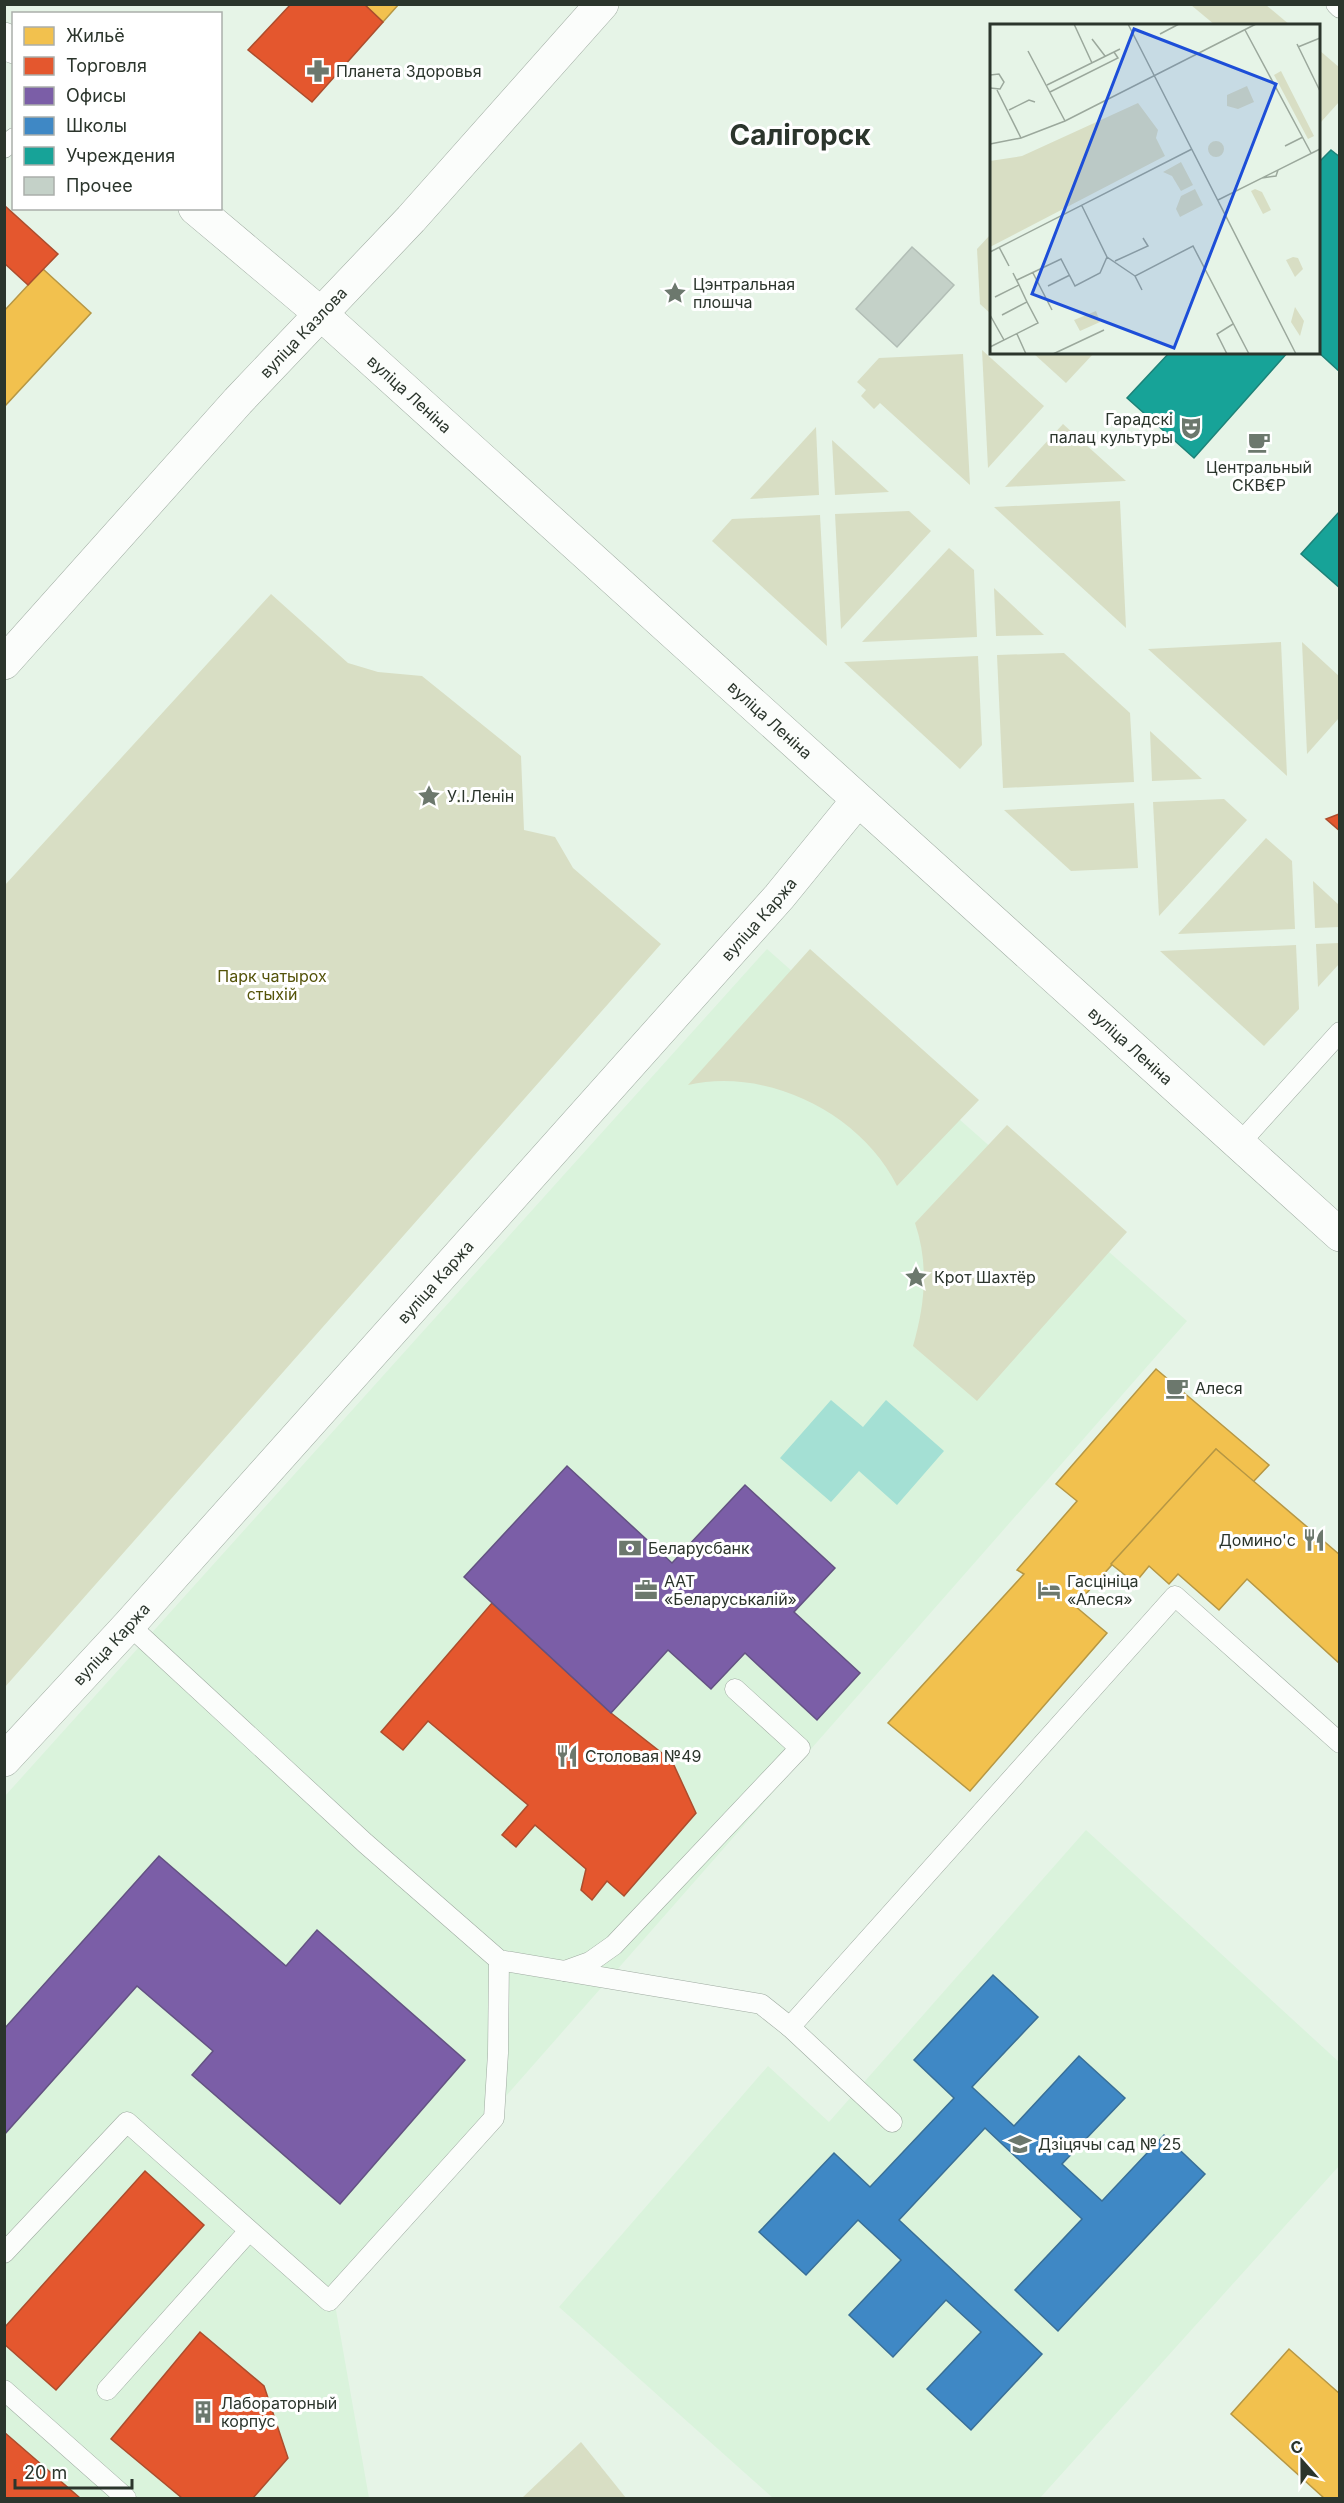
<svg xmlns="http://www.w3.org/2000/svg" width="1344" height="2503" font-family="Inter,sans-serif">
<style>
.built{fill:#daf3dc}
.green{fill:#d8dec4}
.water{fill:#a4e0d4}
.homes{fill:#f2c14e;stroke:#b69744;stroke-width:1.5}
.shops{fill:#e4572e;stroke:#ac4d2d;stroke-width:1.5}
.offices{fill:#7b5ea7;stroke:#635282;stroke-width:1.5}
.schools{fill:#3f88c5;stroke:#396f97;stroke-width:1.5}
.public{fill:#17a398;stroke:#1d8278;stroke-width:1.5}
.building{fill:#c4d1c8;stroke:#b2beb6;stroke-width:1.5}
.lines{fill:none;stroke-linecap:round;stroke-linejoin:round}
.service-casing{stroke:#9eaaa0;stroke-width:21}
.secondary-casing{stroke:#9eaaa0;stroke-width:34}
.service{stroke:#fbfdfb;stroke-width:20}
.secondary{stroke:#fbfdfb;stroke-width:33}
.labels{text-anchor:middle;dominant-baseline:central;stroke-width:6;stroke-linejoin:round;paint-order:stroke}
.poi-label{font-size:16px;fill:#2b352c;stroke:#fff;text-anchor:start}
.street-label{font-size:16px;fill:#2b352c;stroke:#fff}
.park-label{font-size:16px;fill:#545309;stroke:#fff}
.town-label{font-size:28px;font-weight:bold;fill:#2b352c;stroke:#fff}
.inset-road{fill:none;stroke:#9ba89c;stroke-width:1.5}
.view{fill:#1d4ed8;fill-opacity:0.15;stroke:#1d4ed8;stroke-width:3}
.inset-edge{fill:none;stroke:#2b352c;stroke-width:3}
</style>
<rect width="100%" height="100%" fill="#e6f4e7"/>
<g class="built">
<path d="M 767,949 L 1187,1321 L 333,2293 L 369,2498 L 5,2498 L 5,1796 Z"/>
<path d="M 1086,1830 L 1339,2062 L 1339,2166 L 1040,2498 L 773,2498 L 559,2307 L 768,2066 L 829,2122 Z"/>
</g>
<g class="green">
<path d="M 1191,5 L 1266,5 L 1290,25 L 1215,25 Z"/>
<path d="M 1319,50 L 1340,68 L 1339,102 L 1321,122 L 1318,119 Z"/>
<path d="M 991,234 L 991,314 L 980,304 L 977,249 Z"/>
<path d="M 982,350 L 1044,406 L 988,468 Z"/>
<path d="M 1033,353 L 1094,353 L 1066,383 Z"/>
<path d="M 963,354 L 970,485 L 880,403 L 874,409 L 861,396 L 866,390 L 857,382 L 879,358 Z"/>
<path d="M 1063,424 L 1126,481 L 1005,487 Z"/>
<path d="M 816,427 L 819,495 L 750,499 Z"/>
<path d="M 832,440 L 889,492 L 835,495 Z"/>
<path d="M 1120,501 L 1126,628 L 994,507 Z"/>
<path d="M 909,511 L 931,531 L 841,629 L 835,514 Z"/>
<path d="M 820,515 L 827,646 L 712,541 L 732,519 Z"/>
<path d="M 949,548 L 974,570 L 977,637 L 862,642 Z"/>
<path d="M 994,588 L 1044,635 L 996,636 Z"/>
<path d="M 271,594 L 348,663 L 378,672 L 422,676 L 521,756 L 524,830 L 555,837 L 573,868 L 661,944 L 5,1687 L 5,885 Z"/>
<path d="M 1281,642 L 1287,776 L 1148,649 Z"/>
<path d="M 1302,642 L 1340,677 L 1339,718 L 1307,754 Z"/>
<path d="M 1064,653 L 1130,713 L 1134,782 L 1003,788 L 997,655 Z"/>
<path d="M 978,656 L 982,745 L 960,769 L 844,662 Z"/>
<path d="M 1150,731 L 1202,779 L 1152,781 Z"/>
<path d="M 1224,799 L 1247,820 L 1159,916 L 1153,802 Z"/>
<path d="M 1134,803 L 1138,868 L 1071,871 L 1004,810 Z"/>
<path d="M 1266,838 L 1292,861 L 1295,929 L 1178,934 Z"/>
<path d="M 1313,881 L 1339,905 L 1339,927 L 1315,928 Z"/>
<path d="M 1339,943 L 1339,964 L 1318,987 L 1316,944 Z"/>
<path d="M 1296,945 L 1299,1009 L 1264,1046 L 1160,951 Z"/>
<path d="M 810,949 L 979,1100 L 897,1186 C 861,1113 767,1067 688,1085 Z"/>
<path d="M 1007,1125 L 1127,1232 L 977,1401 L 913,1346 C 925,1305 929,1264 915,1223 Z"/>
<path d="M 581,2442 L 626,2498 L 522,2498 Z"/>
</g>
<path class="water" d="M 831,1400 L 863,1427 L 886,1400 L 944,1451 L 897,1505 L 859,1471 L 831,1502 L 780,1458 Z"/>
<g class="homes">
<path d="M 364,4 L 399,4 L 383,22 Z"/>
<path d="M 43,269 L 91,313 L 4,407 L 4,311 Z"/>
<path d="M 1156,1369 L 1269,1465 L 1253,1482 L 1216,1449 L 1075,1606 L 1107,1633 L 970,1791 L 888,1723 L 1024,1574 L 1017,1570 L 1077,1501 L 1056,1484 Z"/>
<path d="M 1216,1449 L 1340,1555 L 1340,1664 L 1247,1579 L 1219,1610 L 1178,1574 L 1169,1584 L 1149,1566 L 1135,1583 L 1111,1564 Z"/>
<path d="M 1289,2349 L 1340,2394 L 1340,2498 L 1324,2498 L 1231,2414 Z"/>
</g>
<g class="shops">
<path d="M 291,4 L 364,4 L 383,22 L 312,102 L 248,50 Z"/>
<path d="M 4,205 L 58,254 L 28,285 L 4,263 Z"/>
<path d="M 1339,814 L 1340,814 L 1340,831 L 1326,819 Z"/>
<path d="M 492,1603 L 611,1713 L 672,1761 L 696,1813 L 624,1896 L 607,1881 L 592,1900 L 581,1890 L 586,1869 L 535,1825 L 516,1847 L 502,1835 L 528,1805 L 428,1721 L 403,1750 L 381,1732 Z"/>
<path d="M 145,2171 L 204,2225 L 56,2390 L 4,2344 L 4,2328 Z"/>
<path d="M 200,2332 L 264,2386 L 288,2458 L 253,2498 L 182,2498 L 111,2439 Z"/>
<path d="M 4,2432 L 80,2498 L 4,2498 Z"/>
</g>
<g class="offices">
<path d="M 567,1466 L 672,1563 L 745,1485 L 835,1568 L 794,1612 L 860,1673 L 817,1720 L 745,1653 L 711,1689 L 668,1650 L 611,1713 L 464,1577 Z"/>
<path d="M 159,1856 L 286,1966 L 317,1930 L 465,2060 L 340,2204 L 192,2075 L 213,2051 L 137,1986 L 4,2135 L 4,2029 Z"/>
</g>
<path class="schools" d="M 993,1975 L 1038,2017 L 972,2087 L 1014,2126 L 1079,2056 L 1125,2098 L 1062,2164 L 1102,2201 L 1164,2135 L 1205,2174 L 1058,2331 L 1015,2290 L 1082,2219 L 985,2128 L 899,2220 L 1042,2354 L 971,2430 L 927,2389 L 981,2332 L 946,2300 L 893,2357 L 849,2315 L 901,2260 L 858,2220 L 806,2275 L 759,2232 L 834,2153 L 870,2187 L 954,2098 L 914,2060 Z"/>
<g class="public">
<path d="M 1331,150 L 1340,157 L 1340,372 L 1318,352 L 1318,163 Z"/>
<path d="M 1170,352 L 1288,352 L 1194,458 L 1127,398 Z"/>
<path d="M 1340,511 L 1340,588 L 1301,554 Z"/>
</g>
<path class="building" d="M 912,247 L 954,285 L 897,347 L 856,309 Z"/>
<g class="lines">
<g class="service-casing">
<g id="service">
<path d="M 1336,4 L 1340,8"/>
<path d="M 4,148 L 14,138"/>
<path d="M 1239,1144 L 1340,1032"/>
<path d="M 129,1625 L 365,1843 L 499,1960 L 761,2004 L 790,2027"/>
<path d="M 565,1971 L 590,1962 L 614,1945 L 800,1748 L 735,1689"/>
<path d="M 892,2122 L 790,2027 L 1175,1596 L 1340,1743"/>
<path d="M 4,2253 L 127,2122 L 329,2301 L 494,2118 L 498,2053 L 499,1960"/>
<path d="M 4,2390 L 126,2498"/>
<path d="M 107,2390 L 249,2231"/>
</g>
</g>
<g class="secondary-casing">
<g id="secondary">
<path d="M 4,39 L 14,47"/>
<path id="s1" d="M 195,208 L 321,314 L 1340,1235"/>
<path id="s2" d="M 4,663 L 238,401 L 411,219 L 602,4"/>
<path id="s3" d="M 4,1760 L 129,1625 L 779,897 L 858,800"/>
</g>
</g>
<use href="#service" class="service"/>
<use href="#secondary" class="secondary"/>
</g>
<defs>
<g id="pharmacy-bare" transform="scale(1.8)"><path d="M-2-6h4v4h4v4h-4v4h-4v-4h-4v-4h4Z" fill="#6c786d" stroke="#fff" stroke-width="2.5" paint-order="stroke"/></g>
<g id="sight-bare" transform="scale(1.8)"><path d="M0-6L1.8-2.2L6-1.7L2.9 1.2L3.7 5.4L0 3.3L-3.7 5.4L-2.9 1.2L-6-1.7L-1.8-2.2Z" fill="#6c786d" stroke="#fff" stroke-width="2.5" paint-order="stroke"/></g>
<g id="theatre-bare" transform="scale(1.8)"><path d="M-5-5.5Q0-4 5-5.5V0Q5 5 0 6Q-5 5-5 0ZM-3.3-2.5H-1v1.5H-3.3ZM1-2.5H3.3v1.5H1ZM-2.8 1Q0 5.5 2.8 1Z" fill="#6c786d" stroke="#fff" stroke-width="2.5" paint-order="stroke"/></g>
<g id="cafe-bare" transform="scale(1.8)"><path d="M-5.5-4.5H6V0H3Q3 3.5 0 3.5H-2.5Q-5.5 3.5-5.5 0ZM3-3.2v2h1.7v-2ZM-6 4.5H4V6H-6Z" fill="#6c786d" stroke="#fff" stroke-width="2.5" paint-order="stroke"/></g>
<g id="restaurant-bare" transform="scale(1.8)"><path d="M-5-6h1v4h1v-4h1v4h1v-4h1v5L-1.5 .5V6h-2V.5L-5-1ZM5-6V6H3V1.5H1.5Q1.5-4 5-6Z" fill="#6c786d" stroke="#fff" stroke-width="2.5" paint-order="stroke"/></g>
<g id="bank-bare" transform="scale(1.8)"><path d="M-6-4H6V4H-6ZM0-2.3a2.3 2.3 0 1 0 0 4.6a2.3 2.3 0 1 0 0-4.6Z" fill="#6c786d" stroke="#fff" stroke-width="2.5" paint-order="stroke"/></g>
<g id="office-bare" transform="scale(1.8)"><path d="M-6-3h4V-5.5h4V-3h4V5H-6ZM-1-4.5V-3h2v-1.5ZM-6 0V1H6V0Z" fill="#6c786d" stroke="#fff" stroke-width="2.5" paint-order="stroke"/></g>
<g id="hotel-bare" transform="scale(1.8)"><path d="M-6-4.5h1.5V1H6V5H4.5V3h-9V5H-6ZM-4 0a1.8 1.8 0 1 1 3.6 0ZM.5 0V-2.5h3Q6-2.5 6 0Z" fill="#6c786d" stroke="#fff" stroke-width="2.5" paint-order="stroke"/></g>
<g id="school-bare" transform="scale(1.8)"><path d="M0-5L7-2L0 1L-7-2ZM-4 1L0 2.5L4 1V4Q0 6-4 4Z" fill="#6c786d" stroke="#fff" stroke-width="2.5" paint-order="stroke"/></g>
<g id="building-bare" transform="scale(1.8)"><path d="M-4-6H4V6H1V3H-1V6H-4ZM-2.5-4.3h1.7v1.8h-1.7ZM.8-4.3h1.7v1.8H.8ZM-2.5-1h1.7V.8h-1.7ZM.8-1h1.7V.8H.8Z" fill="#6c786d" stroke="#fff" stroke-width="2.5" paint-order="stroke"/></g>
</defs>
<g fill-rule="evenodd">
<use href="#pharmacy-bare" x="318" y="71"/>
<use href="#sight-bare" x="675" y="293"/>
<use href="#theatre-bare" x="1191" y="428"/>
<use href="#cafe-bare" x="1259" y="442"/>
<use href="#sight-bare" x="429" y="796"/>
<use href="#sight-bare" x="916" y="1277"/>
<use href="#cafe-bare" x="1177" y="1388"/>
<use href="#restaurant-bare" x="1314" y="1540"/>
<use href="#bank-bare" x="630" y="1548"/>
<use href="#office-bare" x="646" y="1590"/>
<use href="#hotel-bare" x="1049" y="1590"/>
<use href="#restaurant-bare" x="567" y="1756"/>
<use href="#school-bare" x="1020" y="2144"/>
<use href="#building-bare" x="203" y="2412"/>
</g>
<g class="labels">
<g class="poi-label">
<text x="336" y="71">Планета Здоровья</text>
<text x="693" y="284">Цэнтральная<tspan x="693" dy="18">плошча</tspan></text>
<text x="1173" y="419" text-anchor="end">Гарадскі<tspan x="1173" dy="18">палац культуры</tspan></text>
<text x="1259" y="467" text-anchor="middle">Центральный<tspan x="1259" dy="18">СКВ€Р</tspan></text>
<text x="447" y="796">У.І.Ленін</text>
<text x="934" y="1277">Крот Шахтёр</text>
<text x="1195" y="1388">Алеся</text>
<text x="1296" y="1540" text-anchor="end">Домино'c</text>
<text x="648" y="1548">Беларусбанк</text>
<text x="664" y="1581">ААТ<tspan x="664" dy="18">«Беларуськалій»</tspan></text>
<text x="1067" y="1581">Гасцініца<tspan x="1067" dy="18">«Алеся»</tspan></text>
<text x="585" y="1756">Столовая №49</text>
<text x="1038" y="2144">Дзіцячы сад № 25</text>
<text x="221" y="2403">Лабораторный<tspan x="221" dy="18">корпус</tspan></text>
</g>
<g class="street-label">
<text stroke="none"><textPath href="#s2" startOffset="446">вуліца Казлова</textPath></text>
<text stroke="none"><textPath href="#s1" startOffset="284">вуліца Леніна</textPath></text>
<text stroke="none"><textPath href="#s1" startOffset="770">вуліца Леніна</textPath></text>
<text stroke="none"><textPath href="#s3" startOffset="1130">вуліца Каржа</textPath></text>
<text stroke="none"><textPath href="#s1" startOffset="1256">вуліца Леніна</textPath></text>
<text stroke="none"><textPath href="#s3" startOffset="644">вуліца Каржа</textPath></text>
<text stroke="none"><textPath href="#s3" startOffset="158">вуліца Каржа</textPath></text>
</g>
<g class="park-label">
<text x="272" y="976">Парк чатырох<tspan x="272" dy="18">стыхій</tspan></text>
</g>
<g class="town-label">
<text x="800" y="135">Салігорск</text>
</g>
</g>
<g transform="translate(990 24)">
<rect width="330" height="330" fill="#e6f4e7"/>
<path d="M 291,47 L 324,112 L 318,115 L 284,51 ZM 257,62 L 264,78 L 248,85 L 237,82 L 237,71 ZM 148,79 L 168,106 L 166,114 L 175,132 L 0,223 L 0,137 L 32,132 ZM218 125a8 8 0 1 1 16 0a8 8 0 1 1-16 0ZM 191,138 L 203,161 L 191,167 L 182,152 L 173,148 ZM 205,165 L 213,181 L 190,193 L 186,185 L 191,172 ZM 265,165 L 272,168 L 281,186 L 273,190 L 261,167 ZM 303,233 L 308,234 L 313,245 L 305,253 L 296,236 ZM 305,283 L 314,297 L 310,312 L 301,298 ZM 106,287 L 110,298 L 90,307 L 84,296 Z" fill="#d8dec4"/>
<path class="inset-road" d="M 84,0 L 102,39M 138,0 L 306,330M 255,6 L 321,129M 170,10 L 189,0M 102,15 L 115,32M 307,20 L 330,67M 308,23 L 330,14M 38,27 L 75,97M 0,51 L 9,50 L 14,58 L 10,65 L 0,64M 57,61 L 130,25M 7,66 L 31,114M 60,68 L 128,34 L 124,28M 19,86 L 39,76 L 45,78M 0,120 L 31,114 L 75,97 L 266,0M 295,122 L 313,113M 272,154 L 286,152 L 288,146M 228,176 L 330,125M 92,182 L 117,233 L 145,252M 9,223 L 19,242M 0,228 L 202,125M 125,237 L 158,222 L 153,214M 43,249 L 62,286M 27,256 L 71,235 L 85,262 L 110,249 L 117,233M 58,262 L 80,251M 152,266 L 145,252 L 203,222 L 259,330M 5,273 L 29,261 L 23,249M 0,291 L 14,316M 12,291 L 37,278 L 29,261M 27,310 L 36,330M 0,323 L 48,299 L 37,278M 63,330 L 114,306M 237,330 L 227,310 L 243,300"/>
<path class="view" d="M 144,5 L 286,60 L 184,324 L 42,270 Z"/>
<rect width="330" height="330" class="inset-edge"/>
</g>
<rect width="1344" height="2503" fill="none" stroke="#2b352c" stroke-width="12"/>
<rect x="12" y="12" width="210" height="198" fill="#ffffff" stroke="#aaaeab" stroke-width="1.5"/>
<rect x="24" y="27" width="30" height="18" fill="#f2c14e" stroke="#aaaeab" stroke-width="1.5"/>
<text x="66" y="42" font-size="18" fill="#2b352c">Жильё</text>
<rect x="24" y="57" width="30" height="18" fill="#e4572e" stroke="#aaaeab" stroke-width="1.5"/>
<text x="66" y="72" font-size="18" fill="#2b352c">Торговля</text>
<rect x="24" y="87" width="30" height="18" fill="#7b5ea7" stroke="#aaaeab" stroke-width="1.5"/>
<text x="66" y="102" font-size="18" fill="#2b352c">Офисы</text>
<rect x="24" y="117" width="30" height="18" fill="#3f88c5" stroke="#aaaeab" stroke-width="1.5"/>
<text x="66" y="132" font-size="18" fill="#2b352c">Школы</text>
<rect x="24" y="147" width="30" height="18" fill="#17a398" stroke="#aaaeab" stroke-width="1.5"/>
<text x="66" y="162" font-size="18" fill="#2b352c">Учреждения</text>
<rect x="24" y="177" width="30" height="18" fill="#c4d1c8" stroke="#aaaeab" stroke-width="1.5"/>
<text x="66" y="192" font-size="18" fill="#2b352c">Прочее</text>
<g transform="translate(1302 2461) rotate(339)" stroke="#ffffff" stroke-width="4.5" paint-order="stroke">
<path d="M0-4.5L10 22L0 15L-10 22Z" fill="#2b352c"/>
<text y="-9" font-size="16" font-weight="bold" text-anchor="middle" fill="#2b352c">С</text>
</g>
<path d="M15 2479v9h117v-9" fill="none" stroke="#2b352c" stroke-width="3"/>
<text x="24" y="2479" font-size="18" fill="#2b352c" stroke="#ffffff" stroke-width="4.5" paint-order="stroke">20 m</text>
</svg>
